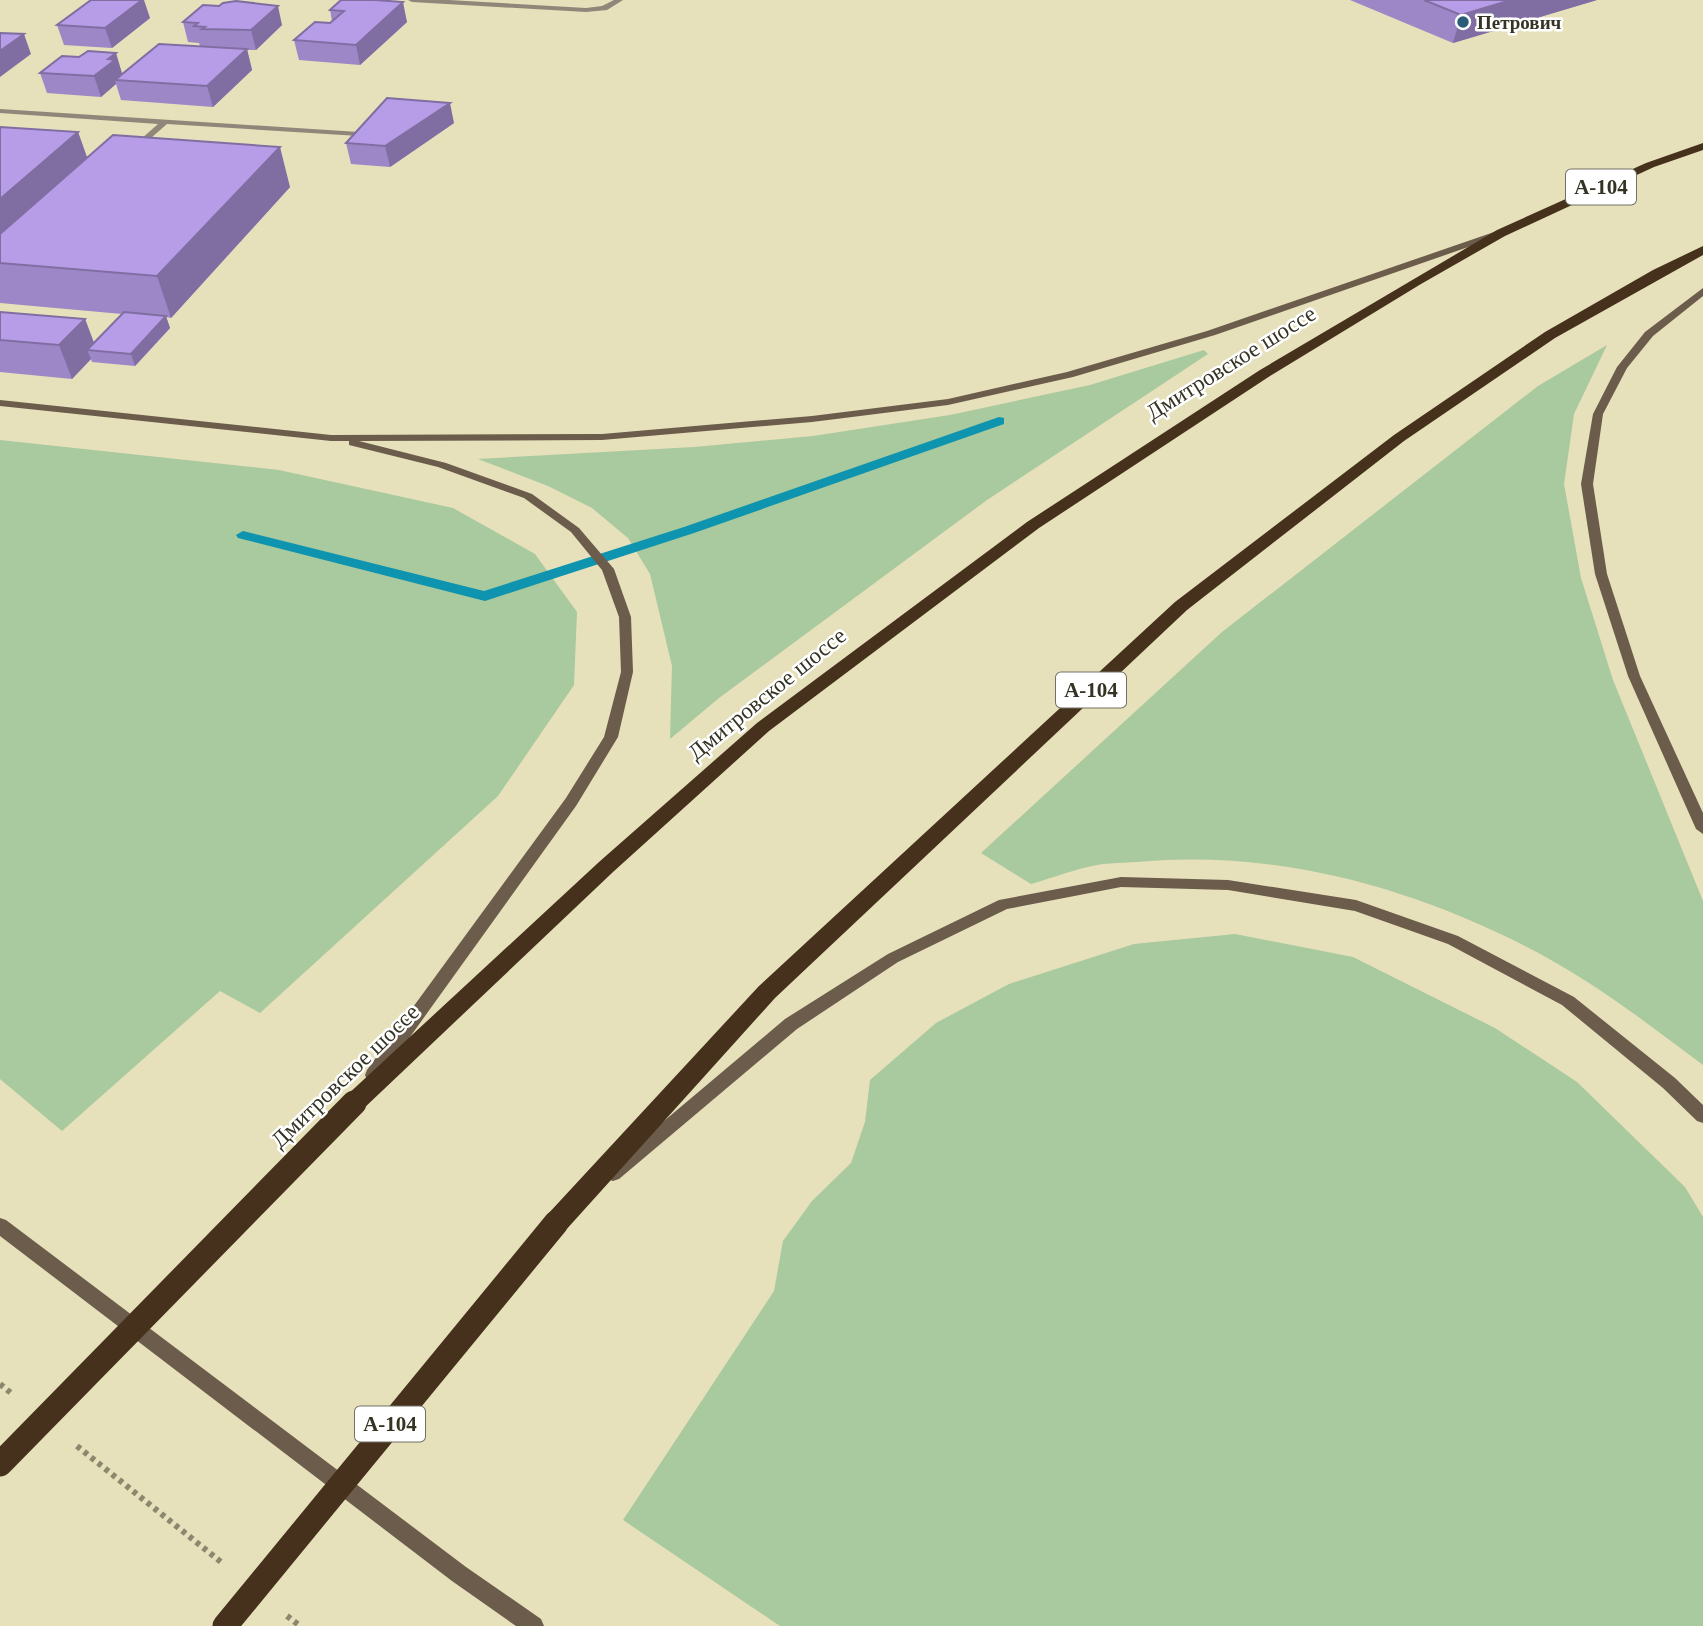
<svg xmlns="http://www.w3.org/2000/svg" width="1703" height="1626" font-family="Georgia,serif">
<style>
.green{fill:#a9c99e}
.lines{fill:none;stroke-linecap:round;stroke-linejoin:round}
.stream{fill:#0e94ae;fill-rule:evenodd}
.path{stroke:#8c886e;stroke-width:6;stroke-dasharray:4.5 4.5;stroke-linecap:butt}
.service{fill:#91867a;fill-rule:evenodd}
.minor{fill:#91867a;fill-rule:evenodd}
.secondary{fill:#6c5c4b;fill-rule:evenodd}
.trunk{fill:#46321c;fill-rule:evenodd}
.trunk-bridge{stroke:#46321c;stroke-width:25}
.wall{fill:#9d87c7}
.shaded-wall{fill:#806ea2}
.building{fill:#b79de7;stroke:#806ea2;stroke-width:2}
.poi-dot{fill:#2a5c79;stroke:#fff;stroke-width:2.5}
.labels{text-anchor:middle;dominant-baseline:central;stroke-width:5;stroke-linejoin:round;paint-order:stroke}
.far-poi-label{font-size:19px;font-weight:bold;fill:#353324;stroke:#fff;text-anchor:start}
.shield{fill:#fff;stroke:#727066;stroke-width:2}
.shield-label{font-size:21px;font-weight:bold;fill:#353324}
.street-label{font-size:23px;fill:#353324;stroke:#fff}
</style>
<rect width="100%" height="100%" fill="#e6e0bb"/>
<g class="green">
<path d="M 1607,345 L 1574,414 L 1564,484 L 1581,578 L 1613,680 L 1703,901 L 1703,1065 C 1647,1023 1590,979 1527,947 C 1409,887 1283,852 1150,861 C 1133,863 1114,862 1097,865 C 1075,869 1052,878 1031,884 L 981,853 L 1222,632 L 1538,386 Z"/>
<path d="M 1204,350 L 1208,354 L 987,500 L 719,698 L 670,739 L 672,666 L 650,574 L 628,538 L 592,508 L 548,486 L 478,459 L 694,447 L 813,436 L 950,415 L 1090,385 Z"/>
<path d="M 0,440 L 279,470 L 453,508 L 535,554 L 577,612 L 574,685 L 498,796 L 260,1013 L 220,991 L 62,1131 L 0,1079 Z"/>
<path d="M 1235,934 L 1353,957 L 1495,1028 L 1577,1082 L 1685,1187 L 1703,1217 L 1703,1626 L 780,1626 L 623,1520 L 774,1291 L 783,1241 L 812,1201 L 851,1163 L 865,1122 L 870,1080 L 936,1023 L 1009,984 L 1134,944 Z"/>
</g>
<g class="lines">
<path class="stream" d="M 999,417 L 1004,418 L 1004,424 L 694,533 L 485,601 L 238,538 L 236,535 L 243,531 L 484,591 L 684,527 Z"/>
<g class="path">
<path d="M 0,1384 L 11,1393"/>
<path d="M 77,1446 L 221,1562"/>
<path d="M 287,1616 L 300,1626"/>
</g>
<path class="service" d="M 0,109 L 359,132 L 363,134 L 359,136 L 167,124 L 135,152 L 132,151 L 132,147 L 158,124 L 0,113 Z"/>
<path class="minor" d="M 408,0 L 449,0 L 586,8 L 602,6 L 614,0 L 623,0 L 607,10 L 586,12 L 412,2 Z"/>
<g class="secondary">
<path d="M 1497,231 L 1502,234 L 1500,236 L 1215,335 L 1073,377 L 948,405 L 812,422 L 602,440 L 359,441 L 446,463 L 532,494 L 579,528 L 614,569 L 631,617 L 633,672 L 618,737 L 576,806 L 379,1080 L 373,1082 L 367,1080 L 365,1075 L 367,1070 L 566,798 L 604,737 L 621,672 L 619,617 L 602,570 L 571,532 L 524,498 L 438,467 L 349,445 L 349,441 L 331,441 L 0,406 L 0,400 L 331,435 L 602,434 L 812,416 L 948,399 L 1067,372 L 1207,331 Z"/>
<path d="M 1703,288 L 1703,296 L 1653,336 L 1627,368 L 1603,414 L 1593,484 L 1607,574 L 1640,676 L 1703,813 L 1703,834 L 1696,829 L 1628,676 L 1595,574 L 1581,484 L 1593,414 L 1617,367 L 1645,332 Z"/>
<path d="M 1121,877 L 1228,880 L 1356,900 L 1458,936 L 1574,997 L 1675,1078 L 1703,1105 L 1703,1123 L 1697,1121 L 1663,1088 L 1562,1005 L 1448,944 L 1355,911 L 1228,890 L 1121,887 L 1007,909 L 898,962 L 797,1029 L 619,1179 L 613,1181 L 607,1179 L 604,1174 L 607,1169 L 785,1019 L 888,954 L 999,900 Z"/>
<path d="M 0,1218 L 6,1220 L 466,1567 L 541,1619 L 544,1626 L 516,1626 L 452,1581 L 0,1236 Z"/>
</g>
<g class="trunk">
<path d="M 1703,143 L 1703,150 L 1654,167 L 1505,236 L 1421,284 L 1270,376 L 1039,528 L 769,731 L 613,872 L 362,1110 L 354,1113 L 346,1110 L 343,1103 L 346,1096 L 599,862 L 757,723 L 1027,522 L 1260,370 L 1497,230 L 1646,163 Z"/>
<path d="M 1703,246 L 1703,255 L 1555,338 L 1404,441 L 1187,610 L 775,998 L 565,1231 L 556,1234 L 547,1231 L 544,1223 L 547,1215 L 759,986 L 1175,602 L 1394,435 L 1545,332 L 1653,270 Z"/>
</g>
<g class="trunk-bridge">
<path d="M 0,1464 L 354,1103"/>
<path d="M 225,1626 L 556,1223"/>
</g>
</g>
<g class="wall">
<path d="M 341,0 L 407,22 L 360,65 L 299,60 L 294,40 L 330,23 L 332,21 L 330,10 Z"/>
<path d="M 1350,0 L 1597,0 L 1453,43 Z"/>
<path d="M 150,18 L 112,48 L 64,45 L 57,25 Z"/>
<path d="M 183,22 L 282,25 L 256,50 L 247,50 L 252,70 L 213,107 L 121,100 L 116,84 L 101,97 L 47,93 L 40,73 L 122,73 L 120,76 L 200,46 L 199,43 L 188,42 Z"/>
<path d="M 454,123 L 390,167 L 351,164 L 346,143 Z"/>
<path d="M 0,127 L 78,132 L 87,158 L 290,187 L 171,318 L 166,317 L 170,328 L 135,366 L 92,362 L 91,359 L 72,379 L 0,372 L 0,312 L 85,319 L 94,343 L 122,314 L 0,303 Z"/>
</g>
<g class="shaded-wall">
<path d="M 130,0 L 144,0 L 150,18 L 112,48 L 105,28 Z"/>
<path d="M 1511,0 L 1597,0 L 1453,43 L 1461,15 Z"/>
<path d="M 403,2 L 407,22 L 360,65 L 356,45 Z"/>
<path d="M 278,6 L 282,25 L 256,50 L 251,30 Z"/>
<path d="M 24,34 L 31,54 L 0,77 L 0,51 Z"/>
<path d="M 247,49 L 252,70 L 213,107 L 207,86 Z"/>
<path d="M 116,53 L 122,73 L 120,75 L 121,80 L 115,80 L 116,84 L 101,97 L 94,76 L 108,59 Z"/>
<path d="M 450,103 L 454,123 L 390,167 L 385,146 Z"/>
<path d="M 78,132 L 92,171 L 0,253 L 0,199 Z"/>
<path d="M 280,147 L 290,187 L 171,318 L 157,276 Z"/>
<path d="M 166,316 L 170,328 L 135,366 L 131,354 Z"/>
<path d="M 85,319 L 97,351 L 87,350 L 91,359 L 72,379 L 59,345 Z"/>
</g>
<g class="building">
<path d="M 91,0 L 142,0 L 105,28 L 57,25 Z"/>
<path d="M 341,0 L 375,0 L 403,2 L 356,45 L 294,40 L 315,22 L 330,23 L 344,11 L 330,10 Z"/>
<path d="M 1424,0 L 1511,0 L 1461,15 Z"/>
<path d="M 236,1 L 278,6 L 251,30 L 202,29 L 205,27 L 194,26 L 198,23 L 183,22 L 203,5 L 219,6 L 223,3 Z"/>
<path d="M 0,33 L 24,34 L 0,51 Z"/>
<path d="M 159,44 L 247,49 L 207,86 L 115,80 Z"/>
<path d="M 88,51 L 116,53 L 108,59 L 115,60 L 94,76 L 40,73 L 62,56 L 79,57 Z"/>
<path d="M 387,98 L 450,103 L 385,146 L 346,143 Z"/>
<path d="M 0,127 L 78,132 L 0,199 Z"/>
<path d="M 113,135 L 280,147 L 157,276 L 0,263 L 0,234 Z"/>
<path d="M 0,312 L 85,319 L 59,345 L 0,340 Z"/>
<path d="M 124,312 L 166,316 L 131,354 L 87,350 Z"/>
</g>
<circle class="poi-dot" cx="1463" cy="22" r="7"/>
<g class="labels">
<g class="far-poi-label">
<text x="1477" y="22">Петрович</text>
</g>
<g class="shield">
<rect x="1566" y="169.5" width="70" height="35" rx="5"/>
<rect x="1056" y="672.5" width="70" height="35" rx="5"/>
<rect x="355" y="1406.5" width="70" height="35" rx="5"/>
</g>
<g class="shield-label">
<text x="1601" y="187">А-104</text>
<text x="1091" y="690">А-104</text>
<text x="390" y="1424">А-104</text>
</g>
<g class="street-label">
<text transform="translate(1231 363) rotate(-32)">Дмитровское шоссе</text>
<text transform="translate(767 694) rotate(-39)">Дмитровское шоссе</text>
<text transform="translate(345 1076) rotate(-44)">Дмитровское шоссе</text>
</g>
</g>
</svg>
